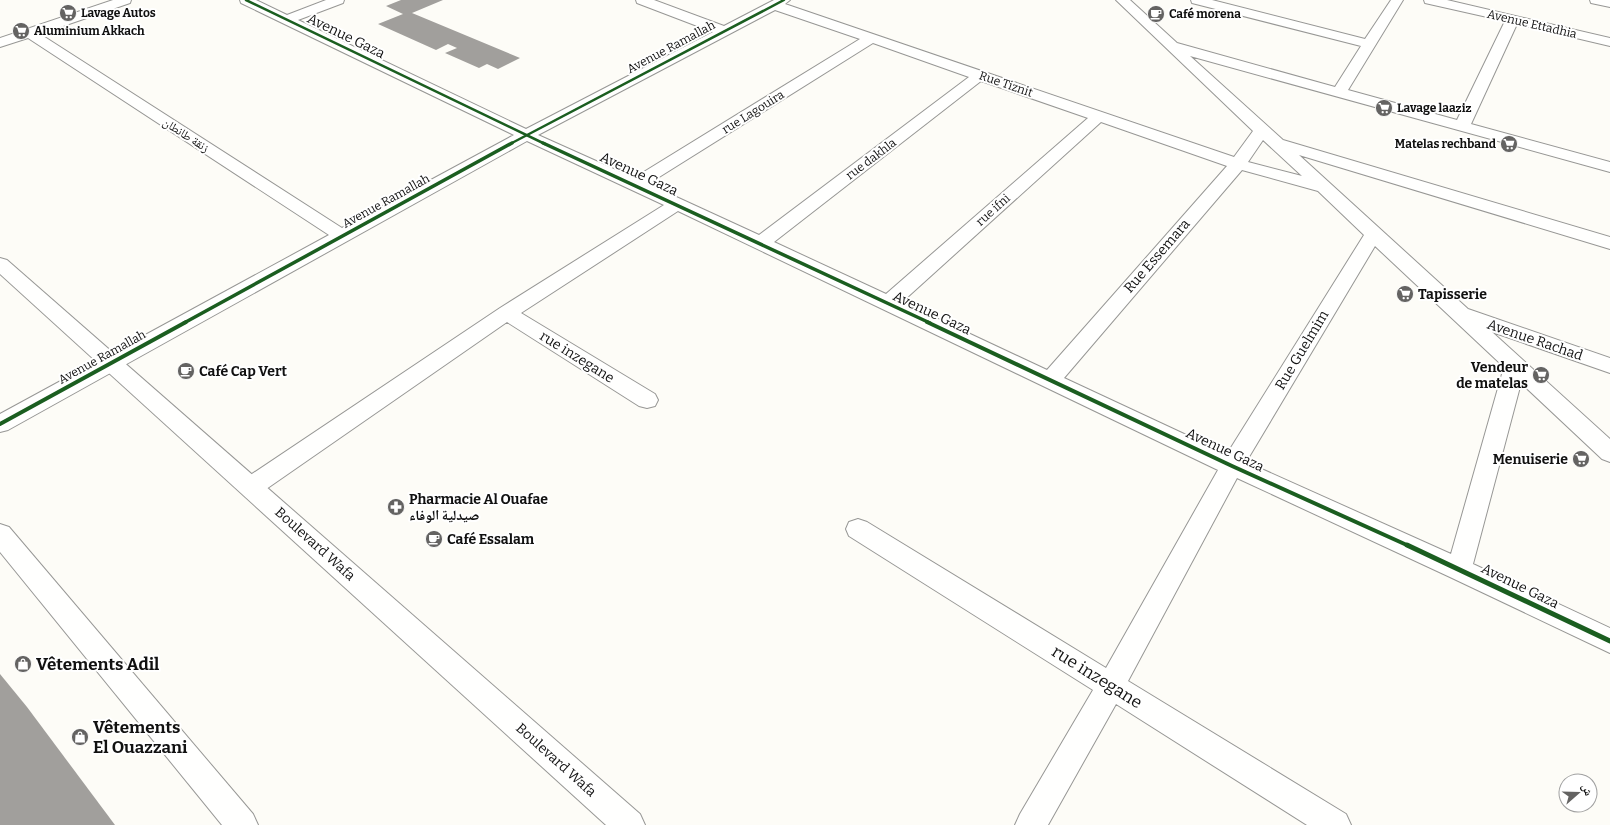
<svg xmlns="http://www.w3.org/2000/svg" width="1610" height="825" font-family="Bitter,'Noto Naskh Arabic',serif">
<style>
.building{fill:#a19f9c}
.lines{fill:none;stroke-linecap:round;stroke-linejoin:round}
.minor-casing{stroke:#979795;stroke-width:2}
.tertiary-casing{stroke:#979795;stroke-width:2}
.minor{fill:#fffffe;fill-rule:evenodd}
.tertiary{fill:#fffffe;fill-rule:evenodd}
.cycleway-far3-casing{stroke:#fff;stroke-width:4}
.cycleway-far2-casing{stroke:#fff;stroke-width:5.5}
.cycleway-far1-casing{stroke:#fff;stroke-width:6}
.cycleway-casing{stroke:#fff;stroke-width:8}
.cycleway-far3{stroke:#1b5e20;stroke-width:2.5}
.cycleway-far2{stroke:#1b5e20;stroke-width:3.5}
.cycleway-far1{stroke:#1b5e20;stroke-width:4}
.cycleway{stroke:#1b5e20;stroke-width:5}
.labels{text-anchor:middle;dominant-baseline:central;stroke-width:4;stroke-linejoin:round;paint-order:stroke}
.far-poi-label{font-size:12px;font-weight:bold;fill:#111;stroke:#fff;text-anchor:start}
.far-street-label{font-size:12px;fill:#111;stroke:#fff}
.street-label{font-size:14px;fill:#111;stroke:#fff}
.poi-label{font-size:14px;font-weight:bold;fill:#111;stroke:#fff;text-anchor:start}
.near-poi-label{font-size:17px;font-weight:bold;fill:#111;stroke:#fff;text-anchor:start}
.near-street-label{font-size:17px;fill:#111;stroke:#fff}
</style>
<rect width="100%" height="100%" fill="#fdfcf7"/>
<g class="building">
<path d="M 401,0 L 443,0 L 412,13 L 520,58 L 498,69 L 487,64 L 479,68 L 445,53 L 457,48 L 448,44 L 436,50 L 378,24 L 403,14 L 386,6 Z"/>
<path d="M 0,674 L 27,707 L 115,825 L 0,825 Z"/>
</g>
<g class="lines">
<g class="minor-casing">
<g id="minor">
<path d="M 113,0 L 131,0 L 130,3 L 40,34 L 342,228 L 514,135 L 241,3 L 240,0 L 256,0 L 287,15 L 326,0 L 344,0 L 343,3 L 298,20 L 526,129 L 713,32 L 637,3 L 636,0 L 654,0 L 724,26 L 774,0 L 790,0 L 785,4 L 1234,157 L 1253,131 L 1116,0 L 1130,0 L 1177,43 L 1335,87 L 1361,46 L 1192,3 L 1191,0 L 1212,0 L 1365,39 L 1391,0 L 1403,0 L 1348,90 L 1457,120 L 1505,21 L 1425,3 L 1424,0 L 1447,0 L 1610,38 L 1610,46 L 1517,24 L 1471,124 L 1610,162 L 1610,172 L 1190,56 L 1283,140 L 1610,237 L 1610,249 L 1299,155 L 1468,309 L 1610,358 L 1610,373 L 1492,332 L 1610,439 L 1610,462 L 1602,459 L 1521,383 L 1473,564 L 1610,628 L 1610,653 L 1450,577 L 1237,478 L 1128,681 L 1346,814 L 1351,825 L 1307,825 L 1116,704 L 1048,825 L 1015,825 L 1020,814 L 1093,690 L 849,536 L 846,529 L 849,522 L 858,519 L 867,522 L 1106,668 L 1218,470 L 678,211 L 521,313 L 655,394 L 658,400 L 655,406 L 647,408 L 639,406 L 507,322 L 259,494 L 251,496 L 243,494 L 239,487 L 243,480 L 500,308 L 664,205 L 527,141 L 8,430 L 0,432 L 0,414 L 329,235 L 28,38 L 0,47 L 0,38 ZM 775,10 L 860,39 L 634,178 L 538,135 ZM 873,43 L 969,77 L 759,235 L 648,184 ZM 981,81 L 1088,118 L 886,294 L 774,242 ZM 1101,122 L 1227,166 L 1047,370 L 902,302 ZM 1263,140 L 1302,176 L 1248,162 ZM 1242,170 L 1318,191 L 1364,235 L 1227,454 L 1064,378 ZM 1375,246 L 1504,367 L 1451,554 L 1246,462 Z"/>
<path d="M 1590,0 L 1610,0 L 1610,7 L 1591,3 Z"/>
</g>
</g>
<g class="tertiary-casing">
<g id="tertiary">
<path d="M 0,258 L 7,260 L 640,814 L 645,825 L 606,825 L 0,274 Z"/>
<path d="M 0,524 L 9,527 L 253,814 L 258,825 L 222,825 L 0,552 Z"/>
</g>
</g>
<use href="#minor" class="minor"/>
<use href="#tertiary" class="tertiary"/>
<g class="cycleway-far3-casing">
<g id="cycleway-far3">
<path d="M 246,0 L 545,144"/>
<path d="M 510,144 L 784,0"/>
</g>
</g>
<g class="cycleway-far2-casing">
<g id="cycleway-far2">
<path d="M 543,143 L 930,323"/>
<path d="M 184,323 L 512,143"/>
</g>
</g>
<g class="cycleway-far1-casing">
<g id="cycleway-far1">
<path d="M 927,322 L 1232,466 L 1409,546"/>
<path d="M 0,424 L 186,322"/>
</g>
</g>
<g class="cycleway-casing">
<path id="cycleway" d="M 1407,545 L 1610,641"/>
</g>
<use href="#cycleway-far3" class="cycleway-far3"/>
<use href="#cycleway-far2" class="cycleway-far2"/>
<use href="#cycleway-far1" class="cycleway-far1"/>
<use href="#cycleway" class="cycleway"/>
</g>
<defs>
<g id="supermarket-disc" transform="scale(0.9)"><circle r="9.5" fill="#646362" stroke="#fff"/><path d="M-6-5.5h2.5l.6 2H6L4.5 2H-2.5L-4.4-4H-6ZM-1.5 3.2a1.3 1.3 0 1 0 .1 0ZM3 3.2a1.3 1.3 0 1 0 .1 0Z" fill="#fff"/></g>
<g id="cafe-disc" transform="scale(0.9)"><circle r="9.5" fill="#646362" stroke="#fff"/><path d="M-5.5-4.5H6V0H3Q3 3.5 0 3.5H-2.5Q-5.5 3.5-5.5 0ZM3-3.2v2h1.7v-2ZM-6 4.5H4V6H-6Z" fill="#fff"/></g>
<g id="pharmacy-disc" transform="scale(0.9)"><circle r="9.5" fill="#646362" stroke="#fff"/><path d="M-2-6h4v4h4v4h-4v4h-4v-4h-4v-4h4Z" fill="#fff"/></g>
<g id="shop-disc" transform="scale(0.9)"><circle r="9.5" fill="#646362" stroke="#fff"/><path d="M-5-2.5h2.3a2.7 3.5 0 0 1 5.4 0H5L5.5 6h-11ZM-1.5-2.5h3a1.5 2.3 0 0 0-3 0Z" fill="#fff"/></g>
</defs>
<g fill-rule="evenodd">
<use href="#supermarket-disc" x="68" y="13"/>
<use href="#cafe-disc" x="1156" y="14"/>
<use href="#supermarket-disc" x="21" y="31"/>
<use href="#supermarket-disc" x="1384" y="108"/>
<use href="#supermarket-disc" x="1509" y="144"/>
<use href="#supermarket-disc" x="1405" y="294"/>
<use href="#cafe-disc" x="186" y="371"/>
<use href="#supermarket-disc" x="1541" y="375"/>
<use href="#supermarket-disc" x="1581" y="459"/>
<use href="#pharmacy-disc" x="396" y="507"/>
<use href="#cafe-disc" x="434" y="539"/>
<use href="#shop-disc" x="23" y="664"/>
<use href="#shop-disc" x="80" y="737"/>
</g>
<g class="labels">
<g class="far-poi-label">
<text x="81" y="13">Lavage Autos</text>
<text x="1169" y="14">Café morena</text>
<text x="34" y="31">Aluminium Akkach</text>
<text x="1397" y="108">Lavage laaziz</text>
<text x="1496" y="144" text-anchor="end">Matelas rechband</text>
</g>
<g class="far-street-label">
<text transform="translate(1532 24) rotate(13)">Avenue Ettadhia</text>
<text transform="translate(671 47) rotate(-28)">Avenue Ramallah</text>
<text transform="translate(1006 84) rotate(19)">Rue Tiznit</text>
<text transform="translate(753 112) rotate(-32)">rue Lagouira</text>
<text transform="translate(186 135) rotate(33)">زنقة طانطان</text>
<text transform="translate(871 159) rotate(-37)">rue dakhla</text>
<text transform="translate(386 201) rotate(-29)">Avenue Ramallah</text>
<text transform="translate(993 210) rotate(-42)">rue ifni</text>
<text transform="translate(102 357) rotate(-29)">Avenue Ramallah</text>
</g>
<g class="street-label">
<text transform="translate(346 36) rotate(26)">Avenue Gaza</text>
<text transform="translate(639 174) rotate(25)">Avenue Gaza</text>
<text transform="translate(1157 256) rotate(-49)">Rue Essemara</text>
<text transform="translate(932 313) rotate(25)">Avenue Gaza</text>
<text transform="translate(1535 340) rotate(19)">Avenue Rachad</text>
<text transform="translate(1302 350) rotate(-59)">Rue Guelmim</text>
<text transform="translate(577 357) rotate(32)">rue inzegane</text>
<text transform="translate(1225 450) rotate(25)">Avenue Gaza</text>
<text transform="translate(315 544) rotate(42)">Boulevard Wafa</text>
<text transform="translate(1520 586) rotate(26)">Avenue Gaza</text>
<text transform="translate(556 760) rotate(42)">Boulevard Wafa</text>
</g>
<g class="poi-label">
<text x="1418" y="294">Tapisserie</text>
<text x="1528" y="367" text-anchor="end">Vendeur<tspan x="1528" dy="16">de matelas</tspan></text>
<text x="199" y="371">Café Cap Vert</text>
<text x="1568" y="459" text-anchor="end">Menuiserie</text>
<text x="409" y="499">Pharmacie Al Ouafae<tspan x="409" dy="16">صيدلية الوفاء</tspan></text>
<text x="447" y="539">Café Essalam</text>
</g>
<g class="near-poi-label">
<text x="36" y="664">Vêtements Adil</text>
<text x="93" y="727">Vêtements<tspan x="93" dy="20">El Ouazzani</tspan></text>
</g>
<g class="near-street-label">
<text transform="translate(1097 677) rotate(32)">rue inzegane</text>
</g>
</g>
<g transform="translate(1578 793) rotate(70)"><circle r="19" fill="#ffffff" stroke="#a0a0a0"/>
<path d="M0-3L7 15L0 10L-7 15Z" fill="#646362"/>
<text y="-6" font-size="11" font-weight="bold" text-anchor="middle" fill="#111111">ش</text>
</g>
</svg>
